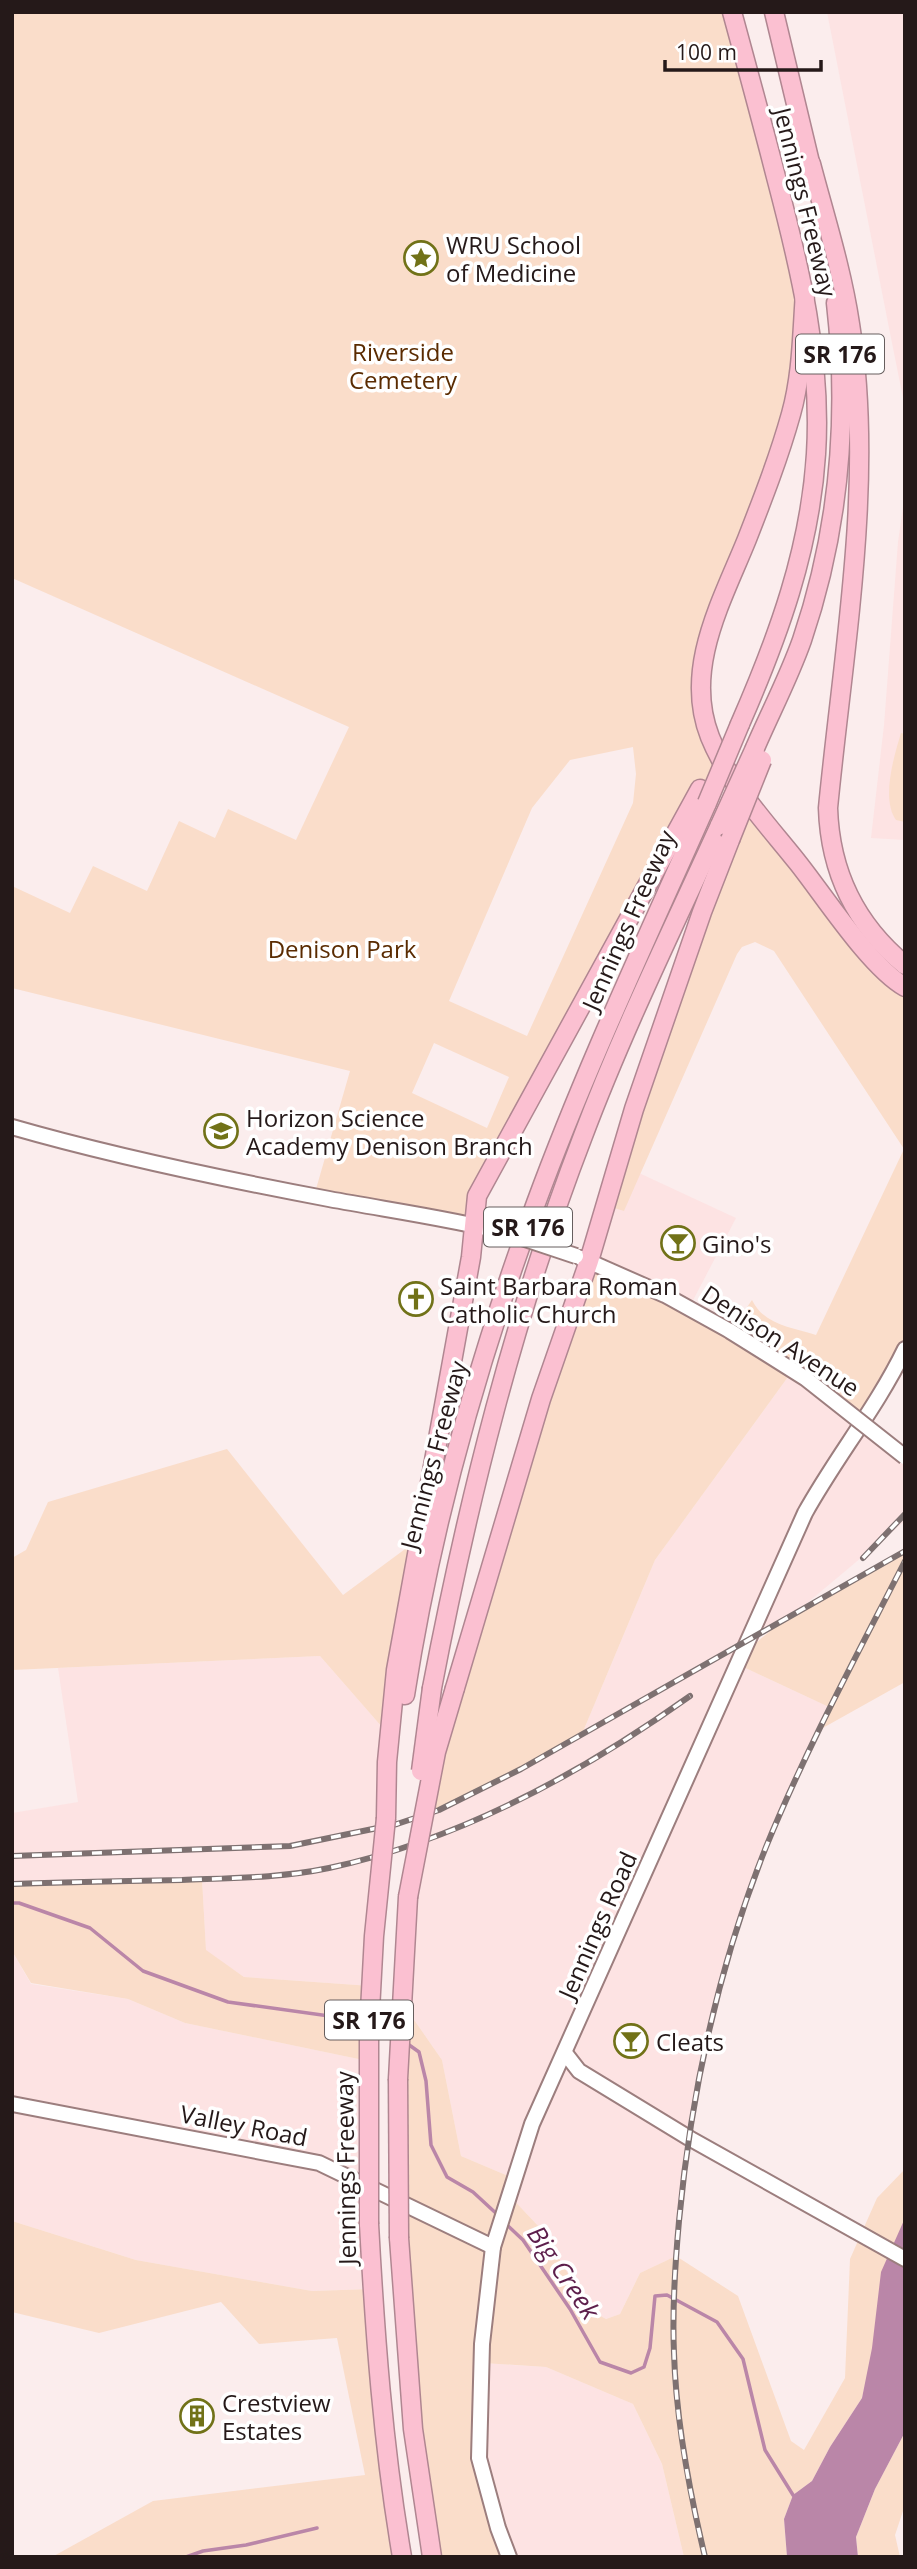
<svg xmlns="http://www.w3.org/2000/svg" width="917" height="2569" font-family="'Open Sans',sans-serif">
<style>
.built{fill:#fde3e3}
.green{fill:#faddca;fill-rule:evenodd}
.water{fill:#ba86a8}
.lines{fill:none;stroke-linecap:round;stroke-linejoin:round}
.stream{stroke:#ba86a8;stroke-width:3.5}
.secondary-casing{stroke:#9c7e7e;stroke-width:18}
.highway-casing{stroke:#b08691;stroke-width:21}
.secondary{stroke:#fff;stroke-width:14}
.highway{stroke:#fbc0d1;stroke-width:18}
.rail-casing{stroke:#7e7171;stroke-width:6}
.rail{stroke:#fff;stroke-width:3.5;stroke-dasharray:10;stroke-linecap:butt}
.secondary-bridge-casing{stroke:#9c7e7e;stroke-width:18;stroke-linecap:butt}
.highway-bridge-casing{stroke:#b08691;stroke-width:21;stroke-linecap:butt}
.secondary-bridge{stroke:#fff;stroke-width:14}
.highway-bridge{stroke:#fbc0d1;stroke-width:18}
.labels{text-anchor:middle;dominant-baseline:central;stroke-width:7;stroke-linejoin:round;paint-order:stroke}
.shield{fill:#fff;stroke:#665e5e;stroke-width:2}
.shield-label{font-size:23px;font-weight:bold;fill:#251919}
.street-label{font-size:24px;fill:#251919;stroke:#fff}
.poi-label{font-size:24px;fill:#251919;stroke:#fff;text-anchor:start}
.park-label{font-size:24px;fill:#5a2b01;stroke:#fff}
.water-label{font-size:26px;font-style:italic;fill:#5d1f4c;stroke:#fff}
</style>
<rect width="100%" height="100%" fill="#fbeded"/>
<g class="built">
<path d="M 827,12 L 905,12 L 905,408 L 889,328 Z"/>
<path d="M 905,493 L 905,840 L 871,838 L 884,725 L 898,542 Z"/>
<path d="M 639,1173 L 736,1218 L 689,1308 L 589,1261 L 605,1205 L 624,1210 Z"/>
<path d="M 793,1370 L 905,1457 L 905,1521 L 794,1614 L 752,1637 L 739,1665 L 831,1708 L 788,1796 L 740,1917 L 720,1983 L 702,2057 L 689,2138 L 676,2256 L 640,2273 L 620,2314 L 606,2319 L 590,2310 L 541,2229 L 508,2194 L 513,2178 L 461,2156 L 442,2060 L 401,2001 L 423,1818 L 582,1734 L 655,1560 Z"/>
<path d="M 320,1656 L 389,1735 L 371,1986 L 244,1977 L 206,1951 L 202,1879 L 12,1884 L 12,1813 L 78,1802 L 58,1668 Z"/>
<path d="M 12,1951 L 31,1984 L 128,1999 L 185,2023 L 368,2061 L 372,2289 L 312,2291 L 136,2260 L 12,2221 Z"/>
<path d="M 482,2363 L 546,2367 L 633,2404 L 662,2464 L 684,2557 L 509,2557 L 479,2458 Z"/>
</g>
<g class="green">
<path d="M 12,12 L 732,12 L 799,262 L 801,360 L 702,669 L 717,761 L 477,1196 L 473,1225 L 314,1196 L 350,1071 L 12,988 L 12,886 L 70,913 L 93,866 L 147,891 L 179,821 L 215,838 L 228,809 L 296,840 L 349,727 L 12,578 ZM 633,747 L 636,774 L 633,803 L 527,1036 L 449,1001 L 532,808 L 570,760 ZM 434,1043 L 509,1077 L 487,1128 L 412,1093 Z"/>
<path d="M 901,733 L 905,734 L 905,822 L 896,820 C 881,799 894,756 901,733 Z"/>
<path d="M 747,798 L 905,987 L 905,1349 L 862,1422 L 793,1370 L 655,1560 L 582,1734 L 521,1769 L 423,1818 L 589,1261 L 731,1330 L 752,1300 C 764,1325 791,1327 816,1335 L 904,1149 L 774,951 L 755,942 L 742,947 L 737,954 L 624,1211 L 605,1205 Z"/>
<path d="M 227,1449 L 343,1595 L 420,1538 L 389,1735 L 320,1656 L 12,1670 L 12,1558 L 26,1550 L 48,1502 Z"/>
<path d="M 905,1551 L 905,1682 L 821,1729 L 831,1708 L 739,1665 C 755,1627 866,1573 905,1551 Z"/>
<path d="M 202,1879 L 206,1950 L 244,1977 L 371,1986 L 368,2061 L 185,2023 L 128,1999 L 31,1983 L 12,1951 L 12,1884 Z"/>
<path d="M 401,2001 L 442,2060 L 461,2156 L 513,2178 L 508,2194 L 541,2229 L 590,2310 L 606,2319 L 620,2314 L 640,2273 L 676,2256 L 738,2296 L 791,2441 L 804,2450 L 845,2378 L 850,2259 L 877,2198 L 905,2169 L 905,2218 L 862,2398 L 830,2447 L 812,2481 L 793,2495 L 784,2519 L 787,2557 L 684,2557 L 662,2464 L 633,2404 L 546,2367 L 483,2363 L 479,2458 L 509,2557 L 432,2557 L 413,2429 Z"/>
<path d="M 12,2221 L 136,2260 L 312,2291 L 372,2289 L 402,2557 L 52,2557 L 153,2501 L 365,2475 L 337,2338 L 259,2344 L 221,2302 L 99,2333 L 12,2312 Z"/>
<path d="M 905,2432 L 905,2505 L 895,2535 L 900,2557 L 858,2557 L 856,2537 L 875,2489 Z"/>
</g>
<path class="water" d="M 905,2218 L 905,2432 L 875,2489 L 856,2537 L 858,2557 L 787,2557 L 784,2519 L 793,2495 L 812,2481 L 830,2447 L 862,2398 L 872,2348 L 881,2272 Z"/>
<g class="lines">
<g class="stream">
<path d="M 12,1903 L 19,1903 L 90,1928 L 143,1971 L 228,2002 L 365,2021"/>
<path d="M 376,2023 L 381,2024 L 393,2033"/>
<path d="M 405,2042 L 419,2052 L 426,2081 L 431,2145 L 447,2177 L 473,2192 L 499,2216"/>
<path d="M 504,2222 L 523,2240 L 570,2309 L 600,2362 L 631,2373 L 644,2367 L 650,2348 L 655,2296 L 667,2295 L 717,2322 L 743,2359 L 765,2450 L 793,2495 L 797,2498"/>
<path d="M 186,2557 L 203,2551 L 246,2545 L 317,2528"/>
</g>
<g class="secondary-casing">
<g id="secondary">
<path d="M 12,1127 C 116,1157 223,1179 329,1199 C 388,1210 448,1218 507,1233"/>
<path d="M 581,1258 L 665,1295 L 730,1331"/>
<path d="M 565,2053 L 579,2071 L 689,2138 L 905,2259"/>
<path d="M 12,2104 L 319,2163 L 493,2247"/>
<path d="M 509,2557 L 498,2528 L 479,2458 L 482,2344 L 493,2247 L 532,2124 L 805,1513 C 836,1457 877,1407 905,1349"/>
</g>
</g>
<g class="highway-casing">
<g id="highway">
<path d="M 732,12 C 747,67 762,122 776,177 C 800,268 822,359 816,454 C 810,550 778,637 740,724"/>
<path d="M 774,12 L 813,175"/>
<path d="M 811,164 C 825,217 842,270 850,324 C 875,480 843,652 828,808 C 830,872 855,924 905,965"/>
<path d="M 805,293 C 802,334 802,375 791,414 C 779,457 763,498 747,539 C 722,601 683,669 710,737 C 729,784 767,824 798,863 C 825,897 870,967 905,987"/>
<path d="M 755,748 C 770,713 789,677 802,640 C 839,531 849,418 836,303"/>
<path d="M 432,1688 C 468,1500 514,1315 583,1136 C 623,1030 673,928 720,825"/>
<path d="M 455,1688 L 541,1399 L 589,1261 L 634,1109 L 702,912 L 730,840"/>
<path d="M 405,1695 C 431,1527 477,1363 536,1203 C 586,1067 648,936 707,803"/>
<path d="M 386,1818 L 387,1762 L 396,1670 L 471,1257 L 477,1196 L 700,789"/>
<path d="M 398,2079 L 408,1897"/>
<path d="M 369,2224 C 375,2335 383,2446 402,2557"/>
<path d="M 399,2238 L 413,2429 L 432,2557"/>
</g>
</g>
<use href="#secondary" class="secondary"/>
<use href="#highway" class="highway"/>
<g class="rail-casing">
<g id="rail">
<path d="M 863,1558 L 905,1514"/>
<path d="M 12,1856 L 290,1846 L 397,1824 L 439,1810 L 521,1769 L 905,1551"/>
<path d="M 12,1884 C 69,1882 125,1881 182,1880 C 231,1878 281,1878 329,1868 C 460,1840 582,1773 690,1696"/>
<path d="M 705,2557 C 689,2490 676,2422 674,2353 C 672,2309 675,2265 679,2221 C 691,2093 718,1967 766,1847 C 806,1749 857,1655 905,1561"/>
</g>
</g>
<use href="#rail" class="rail"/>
<g class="secondary-bridge-casing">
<g id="secondary-bridge">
<path d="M 507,1233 L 576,1256"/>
<path d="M 730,1331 L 805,1378 L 905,1457"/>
</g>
</g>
<g class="highway-bridge-casing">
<g id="highway-bridge">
<path d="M 707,803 L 740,724"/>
<path d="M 720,825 L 755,748"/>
<path d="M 730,840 L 762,760"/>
<path d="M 421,1771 L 432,1688"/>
<path d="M 408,1897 L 436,1752 L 455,1688"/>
<path d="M 398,2079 L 399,2238"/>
<path d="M 369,2224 L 369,2029 L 374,1936 L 386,1818"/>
</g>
</g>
<use href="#secondary-bridge" class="secondary-bridge"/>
<use href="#highway-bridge" class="highway-bridge"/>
</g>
<defs>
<g id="sight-ring" transform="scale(1.75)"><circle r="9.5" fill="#fff" stroke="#717218" stroke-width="1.5"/><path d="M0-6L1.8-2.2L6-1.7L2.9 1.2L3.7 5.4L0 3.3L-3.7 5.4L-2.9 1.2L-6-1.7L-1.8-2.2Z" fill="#717218"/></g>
<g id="school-ring" transform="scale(1.75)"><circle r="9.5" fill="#fff" stroke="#717218" stroke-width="1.5"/><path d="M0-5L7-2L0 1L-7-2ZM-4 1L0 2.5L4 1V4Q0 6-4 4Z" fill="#717218"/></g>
<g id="bar-ring" transform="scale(1.75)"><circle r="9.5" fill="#fff" stroke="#717218" stroke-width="1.5"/><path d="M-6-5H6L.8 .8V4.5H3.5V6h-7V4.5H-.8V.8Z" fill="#717218"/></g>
<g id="church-ring" transform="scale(1.75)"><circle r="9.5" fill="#fff" stroke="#717218" stroke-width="1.5"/><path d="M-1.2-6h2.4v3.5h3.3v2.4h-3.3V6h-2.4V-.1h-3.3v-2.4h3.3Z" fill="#717218"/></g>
<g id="building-ring" transform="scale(1.75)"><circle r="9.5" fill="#fff" stroke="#717218" stroke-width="1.5"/><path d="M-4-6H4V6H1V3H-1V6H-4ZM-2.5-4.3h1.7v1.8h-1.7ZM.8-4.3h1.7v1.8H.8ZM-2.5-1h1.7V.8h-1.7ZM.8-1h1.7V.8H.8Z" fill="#717218"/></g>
</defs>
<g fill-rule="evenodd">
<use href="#sight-ring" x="421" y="258"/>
<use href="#school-ring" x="221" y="1131"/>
<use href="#bar-ring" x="678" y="1243"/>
<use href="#church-ring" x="416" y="1299"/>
<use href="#bar-ring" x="631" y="2041"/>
<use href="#building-ring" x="197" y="2416"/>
</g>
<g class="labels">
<g class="shield">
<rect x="796" y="334.5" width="88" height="39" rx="5"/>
<rect x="484" y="1207.5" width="88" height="39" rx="5"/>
<rect x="325" y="2000.5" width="88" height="39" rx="5"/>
</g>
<g class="shield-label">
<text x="840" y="354">SR 176</text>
<text x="528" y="1227">SR 176</text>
<text x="369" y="2020">SR 176</text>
</g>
<g class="street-label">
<text transform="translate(806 202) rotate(76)">Jennings Freeway</text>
<text transform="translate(628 920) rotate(-66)">Jennings Freeway</text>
<text transform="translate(781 1340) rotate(33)">Denison Avenue</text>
<text transform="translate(433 1455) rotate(-75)">Jennings Freeway</text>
<text transform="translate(597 1925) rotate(-66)">Jennings Road</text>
<text transform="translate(244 2125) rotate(11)">Valley Road</text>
<text transform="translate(345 2168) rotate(-91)">Jennings Freeway</text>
</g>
<g class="poi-label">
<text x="446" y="244">WRU School<tspan x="446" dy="28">of Medicine</tspan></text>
<text x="246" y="1117">Horizon Science<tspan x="246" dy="28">Academy Denison Branch</tspan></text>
<text x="702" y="1243">Gino's</text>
<text x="440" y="1285">Saint Barbara Roman<tspan x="440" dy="28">Catholic Church</tspan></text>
<text x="656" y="2041">Cleats</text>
<text x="222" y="2402">Crestview<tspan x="222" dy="28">Estates</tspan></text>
</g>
<g class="park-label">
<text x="403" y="351">Riverside<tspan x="403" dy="28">Cemetery</tspan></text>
<text x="342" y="948">Denison Park</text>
</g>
<g class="water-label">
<text transform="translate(564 2272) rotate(56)">Big Creek</text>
</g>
</g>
<rect width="917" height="2569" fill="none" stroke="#251919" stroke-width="28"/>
<path d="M665 60v10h156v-10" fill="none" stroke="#251919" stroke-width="3.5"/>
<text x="676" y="60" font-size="21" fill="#251919" stroke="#ffffff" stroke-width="5" paint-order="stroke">100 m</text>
</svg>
